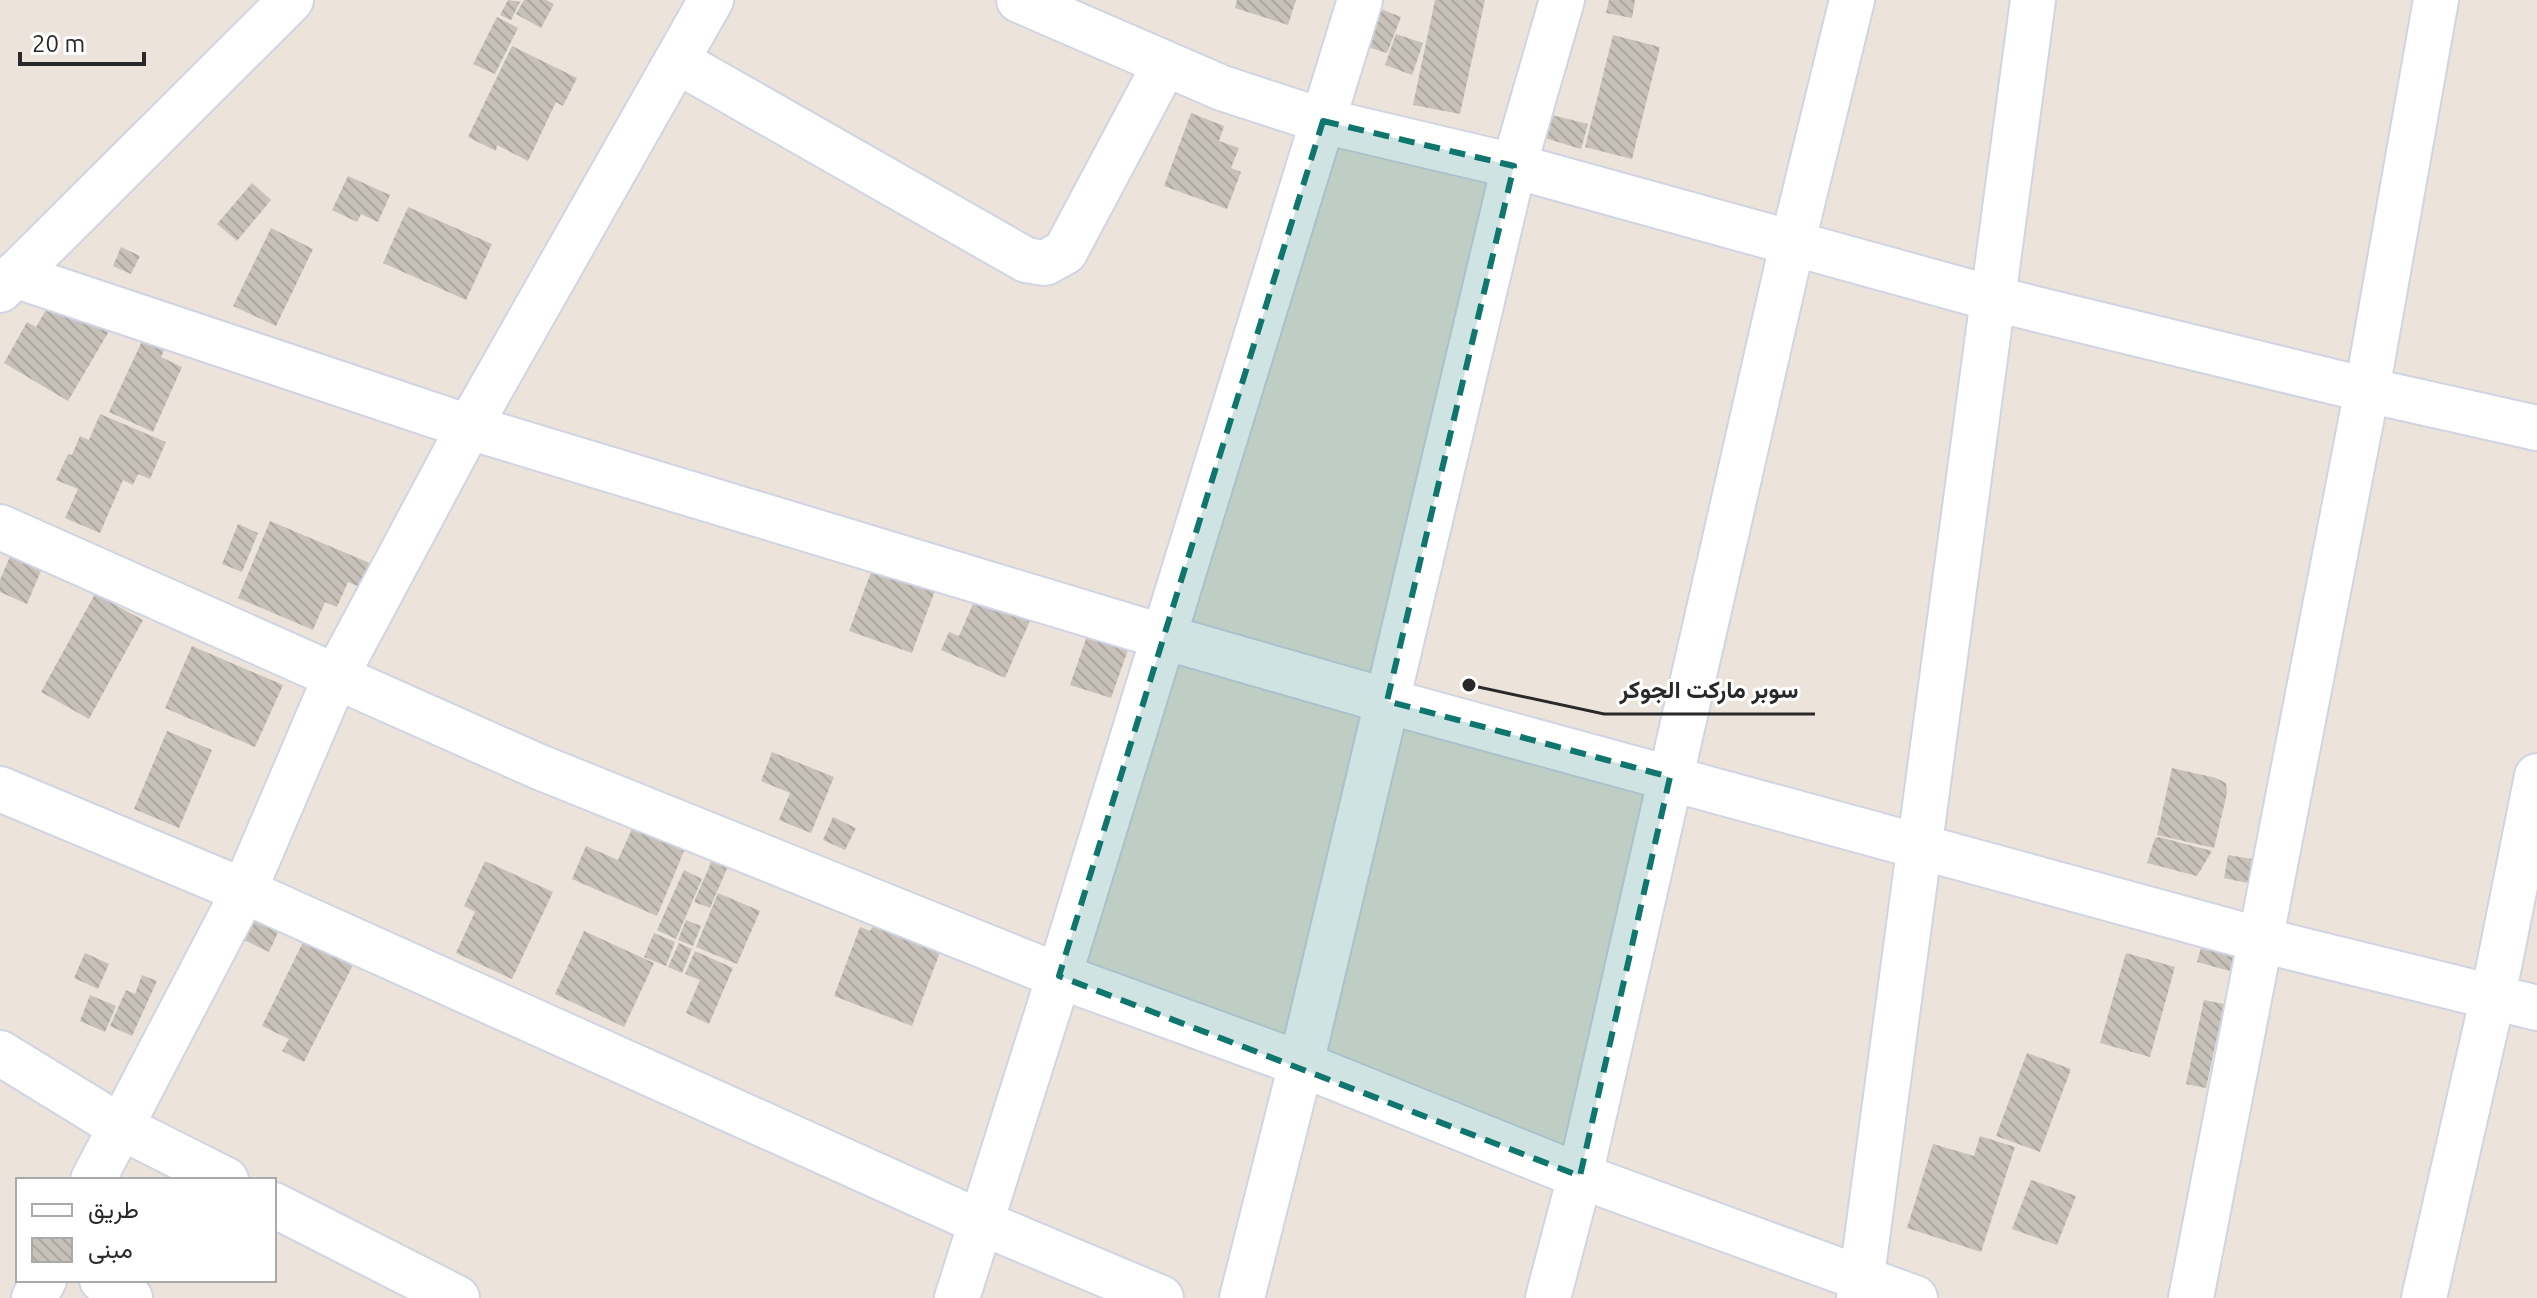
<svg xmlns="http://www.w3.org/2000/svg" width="2537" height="1298" font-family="Ubuntu,Vazirmatn,sans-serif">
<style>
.building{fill:url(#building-back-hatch)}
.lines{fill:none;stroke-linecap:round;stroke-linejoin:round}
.street-casing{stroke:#d0d4e3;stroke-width:48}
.street{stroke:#fff;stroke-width:44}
.marked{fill:#0f766e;fill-opacity:0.2;stroke:#0f766e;stroke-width:6;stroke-dasharray:16 10;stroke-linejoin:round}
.leader{fill:none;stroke:#292929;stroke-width:3}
.callout-dot{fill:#292929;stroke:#fff;stroke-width:3}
.callout-label{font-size:24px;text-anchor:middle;font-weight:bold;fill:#292929;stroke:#fff;stroke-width:6;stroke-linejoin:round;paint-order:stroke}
</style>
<defs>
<pattern id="building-back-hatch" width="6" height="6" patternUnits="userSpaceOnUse" patternTransform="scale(2)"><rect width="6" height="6" fill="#c7c1ba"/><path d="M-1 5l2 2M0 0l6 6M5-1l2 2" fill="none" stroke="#aba6a0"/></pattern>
</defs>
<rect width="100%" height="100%" fill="#ece4db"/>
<g class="building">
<path d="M 508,0 L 520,2 L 511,20 L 500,15 Z"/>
<path d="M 524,0 L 546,0 L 554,4 L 541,28 L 516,14 Z"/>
<path d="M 1237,0 L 1296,0 L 1288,25 L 1235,8 Z"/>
<path d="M 1435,0 L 1485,0 L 1460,114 L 1413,105 Z"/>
<path d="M 1609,0 L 1635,0 L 1632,18 L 1606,13 Z"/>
<path d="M 1381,9 L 1401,17 L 1387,53 L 1368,47 Z"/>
<path d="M 497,17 L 518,28 L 495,74 L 473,64 Z"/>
<path d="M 1396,34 L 1423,43 L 1412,75 L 1385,65 Z"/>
<path d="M 1613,35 L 1660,47 L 1632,159 L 1585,147 Z"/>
<path d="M 512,46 L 577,78 L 563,106 L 556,102 L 528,161 L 497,145 L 496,151 L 468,137 Z"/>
<path d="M 1191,113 L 1224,126 L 1219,141 L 1239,148 L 1231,168 L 1241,172 L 1227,209 L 1164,186 Z"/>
<path d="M 1544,113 L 1588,124 L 1581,149 L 1538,136 Z"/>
<path d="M 348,176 L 390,195 L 378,222 L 361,214 L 357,222 L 332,210 Z"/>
<path d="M 252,183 L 271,200 L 237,241 L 217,224 Z"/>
<path d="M 408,207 L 492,244 L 466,300 L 383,263 Z"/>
<path d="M 271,228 L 313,249 L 276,326 L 233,306 Z"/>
<path d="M 121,247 L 140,256 L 131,274 L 113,266 Z"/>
<path d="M 52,300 L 118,316 L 68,401 L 4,363 L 27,322 L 36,327 Z"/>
<path d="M 143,339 L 164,350 L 161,357 L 182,367 L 153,432 L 109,412 Z"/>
<path d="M 100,414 L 166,442 L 150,479 L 138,474 L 133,485 L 123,480 L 100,533 L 65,518 L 78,489 L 56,480 L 68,454 L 72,455 L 80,436 L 89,440 Z"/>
<path d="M 270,521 L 372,564 L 362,588 L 348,582 L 337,607 L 325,602 L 313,630 L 238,598 Z"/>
<path d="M 238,524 L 258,533 L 242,572 L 222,564 Z"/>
<path d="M 885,535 L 947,558 L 912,653 L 849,631 Z"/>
<path d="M 15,545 L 43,566 L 27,604 L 0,592 L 0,580 Z"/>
<path d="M 986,574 L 1040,598 L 1005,678 L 941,650 L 949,632 L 959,636 Z"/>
<path d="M 95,594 L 143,620 L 89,719 L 41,692 Z"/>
<path d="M 1087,636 L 1128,650 L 1111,698 L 1070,685 Z"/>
<path d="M 192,646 L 283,685 L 255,747 L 165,708 Z"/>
<path d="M 167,731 L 212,750 L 179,828 L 134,809 Z"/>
<path d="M 772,752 L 834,777 L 811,833 L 779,820 L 790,793 L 761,781 Z"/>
<path d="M 2172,768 L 2216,778 L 2226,783 L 2227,793 L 2214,848 L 2157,835 Z"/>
<path d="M 833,817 L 856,828 L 845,850 L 823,840 Z"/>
<path d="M 635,822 L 687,844 L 657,916 L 572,879 L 586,846 L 618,860 Z"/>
<path d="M 2159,837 L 2212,851 L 2197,876 L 2147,863 L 2155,838 Z"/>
<path d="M 716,851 L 732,857 L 710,908 L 694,902 Z"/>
<path d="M 2228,855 L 2252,859 L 2248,883 L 2224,878 Z"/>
<path d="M 485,861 L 553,892 L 512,979 L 456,953 L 475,912 L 464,906 Z"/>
<path d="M 684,870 L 702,879 L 676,939 L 657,930 Z"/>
<path d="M 718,893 L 760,911 L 737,964 L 696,947 Z"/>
<path d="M 257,915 L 281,926 L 269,952 L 244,940 Z"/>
<path d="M 686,920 L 701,926 L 693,946 L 678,940 Z"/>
<path d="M 876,922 L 942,947 L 912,1026 L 834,996 L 860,927 L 870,931 Z"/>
<path d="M 2206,929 L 2238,939 L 2230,971 L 2197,962 Z"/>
<path d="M 584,931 L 654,963 L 624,1027 L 555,994 Z"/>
<path d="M 654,933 L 675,942 L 666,966 L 644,957 Z"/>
<path d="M 304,940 L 353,965 L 304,1062 L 282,1051 L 289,1039 L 262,1026 Z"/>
<path d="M 679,943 L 692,949 L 682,973 L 668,967 Z"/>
<path d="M 695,951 L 733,968 L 709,1024 L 686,1013 L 700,980 L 685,974 Z"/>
<path d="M 85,953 L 109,964 L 98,989 L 74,978 Z"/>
<path d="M 2126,953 L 2175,967 L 2150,1057 L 2100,1043 Z"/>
<path d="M 142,975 L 157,981 L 132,1036 L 110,1026 L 126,990 L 135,994 Z"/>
<path d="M 90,995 L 116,1006 L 105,1032 L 80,1021 Z"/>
<path d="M 2204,1000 L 2224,1004 L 2206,1088 L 2186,1084 Z"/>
<path d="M 2027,1053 L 2071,1069 L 2040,1152 L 1996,1136 Z"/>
<path d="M 1980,1136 L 2015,1147 L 1981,1252 L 1907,1228 L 1933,1144 L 1974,1156 Z"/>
<path d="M 2031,1180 L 2076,1196 L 2057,1245 L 2012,1229 Z"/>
</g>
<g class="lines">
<g class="street-casing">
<g id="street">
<path d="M 1019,0 L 1222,88 L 1323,121 L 1514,166 L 1991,298 L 2367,390 L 2537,428"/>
<path d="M 677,61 L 1026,260 L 1045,263 L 1065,252 L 1165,64"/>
<path d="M 14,275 L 469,427 L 1164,637 L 1387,701 L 2261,940 L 2537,1008"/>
<path d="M 0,290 L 291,0"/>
<path d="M 0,527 L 537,766 L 1059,976 L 1301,1064 L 1580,1176 L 1915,1298"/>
<path d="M 0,789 L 244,891 L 980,1222 L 1161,1298"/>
<path d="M 0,1053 L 119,1126 L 226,1180"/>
<path d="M 93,1180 L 244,891 L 335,678 L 469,427 L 711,0"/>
<path d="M 274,1205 L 457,1298"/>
<path d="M 102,1280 L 130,1298"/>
<path d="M 34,1298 L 44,1280"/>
<path d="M 957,1298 L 1059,976 L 1360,0"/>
<path d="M 1242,1298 L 1301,1064 L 1514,166 L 1562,0"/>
<path d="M 1548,1298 L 1580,1176 L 1792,245 L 1852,0"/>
<path d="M 1859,1298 L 2033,0"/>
<path d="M 2191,1298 L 2367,390 L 2436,0"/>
<path d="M 2424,1298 L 2493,996 L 2537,776"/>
</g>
</g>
<use href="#street" class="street"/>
</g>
<path class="marked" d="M 1323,121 L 1514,166 L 1387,701 L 1670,777 L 1580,1176 L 1059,976 Z"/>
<path class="leader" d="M1469 685L1604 714H1815"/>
<circle class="callout-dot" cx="1469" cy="685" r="8"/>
<g class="callout-label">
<text x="1709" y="698">سوبر ماركت الجوكر</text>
</g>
<rect x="16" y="1178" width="260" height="104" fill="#ffffff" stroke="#a9a9a9" stroke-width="2"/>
<rect x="32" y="1204" width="40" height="12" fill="#ffffff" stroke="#a9a9a9" stroke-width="2"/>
<text x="88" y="1218" font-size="24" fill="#292929">طريق</text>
<rect x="32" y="1238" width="40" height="24" fill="url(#building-back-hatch)" stroke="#a9a9a9" stroke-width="2"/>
<text x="88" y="1258" font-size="24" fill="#292929">مبنى</text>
<path d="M20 52v12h124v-12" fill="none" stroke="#292929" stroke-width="4"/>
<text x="32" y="52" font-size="24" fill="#292929" stroke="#ffffff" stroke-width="6" paint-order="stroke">20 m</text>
</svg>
